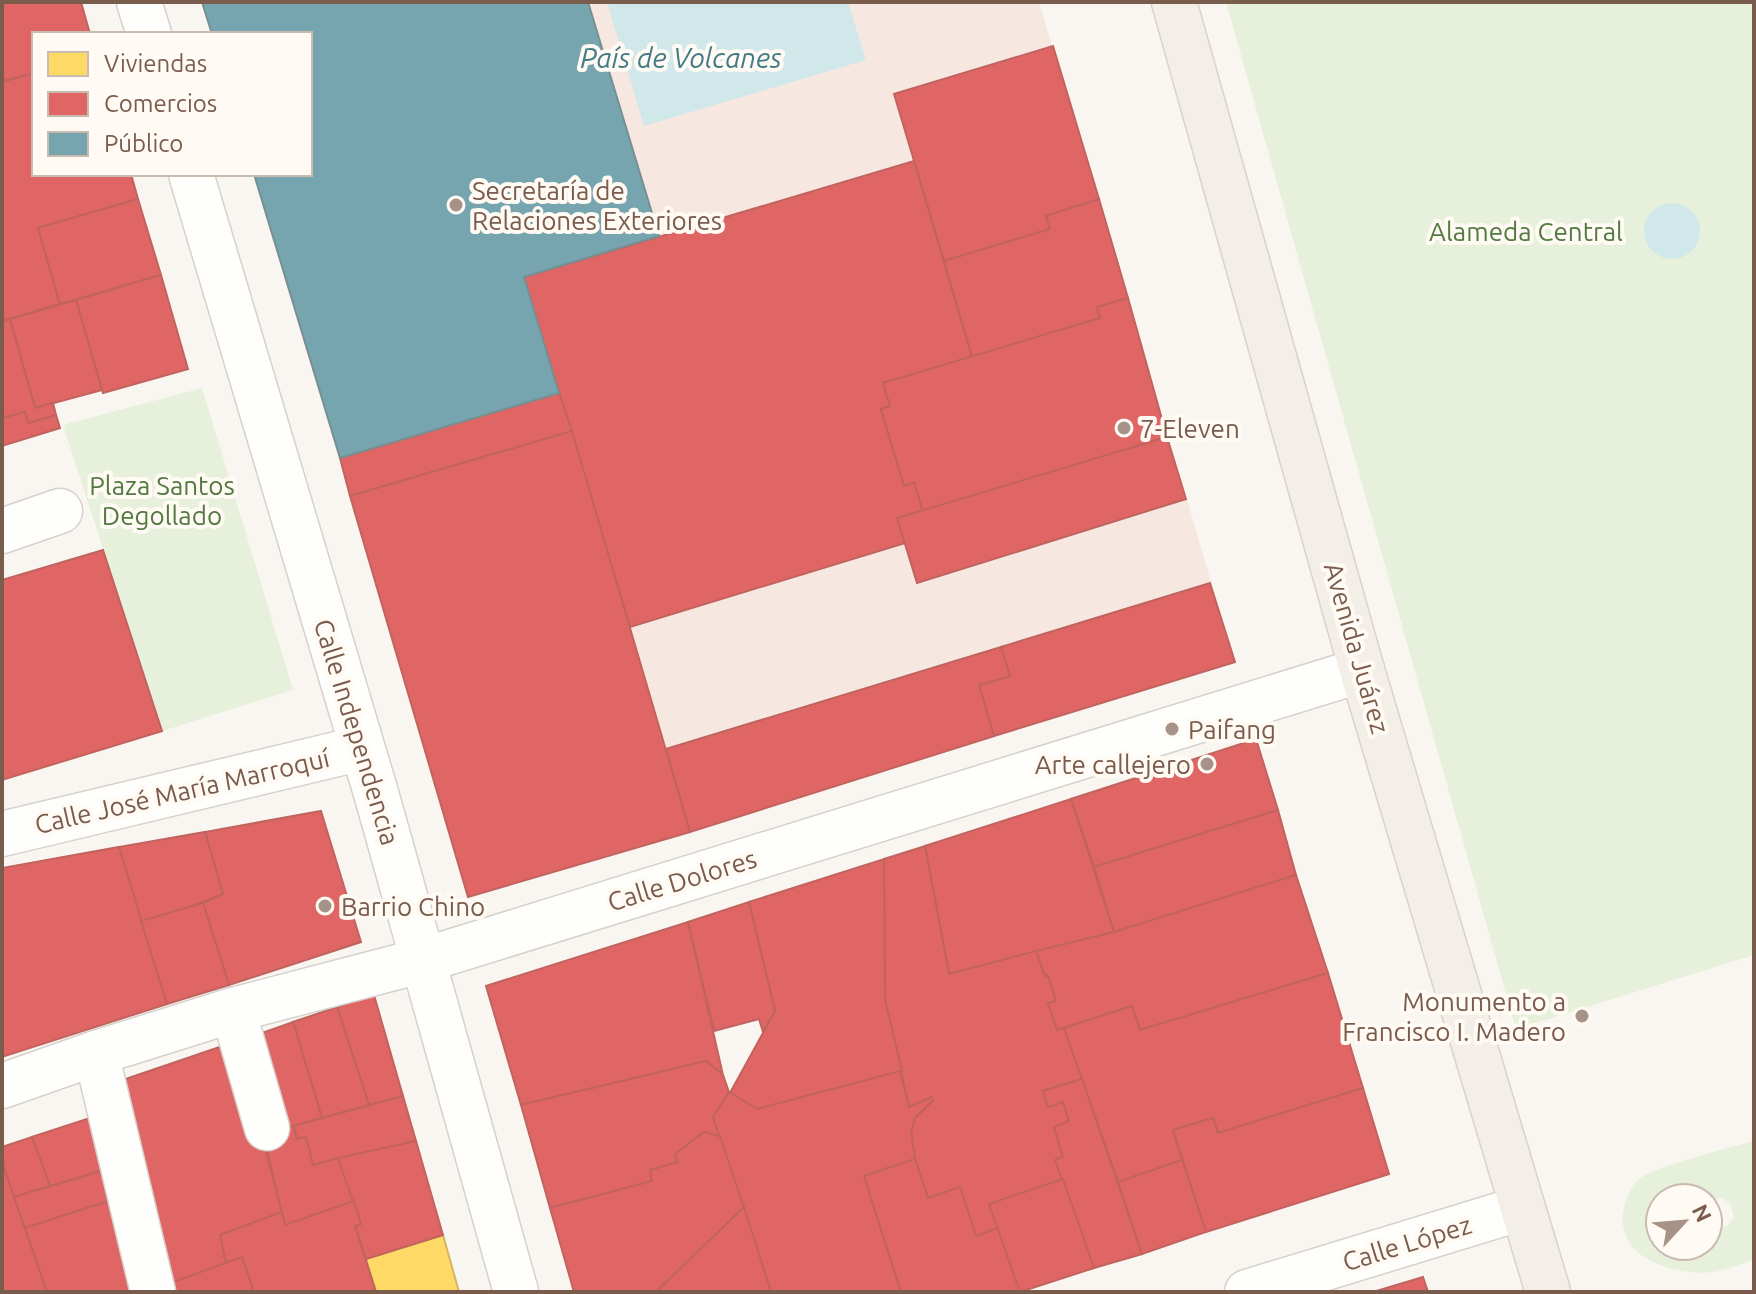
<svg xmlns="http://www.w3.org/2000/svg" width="1756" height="1294" font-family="Ubuntu,sans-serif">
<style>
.commercial{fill:#f6e8e1}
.green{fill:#e7f0db;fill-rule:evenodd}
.water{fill:#d0e8ea}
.homes{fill:#ffd966;stroke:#d7b45e;stroke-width:2}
.shops{fill:#e06666;stroke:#c1635e;stroke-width:2}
.public{fill:#76a5af;stroke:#778f92;stroke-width:2}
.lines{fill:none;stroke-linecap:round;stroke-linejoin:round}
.minor-casing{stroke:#d7d1cb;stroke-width:47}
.major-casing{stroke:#dad1cc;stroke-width:47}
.minor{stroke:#fefefd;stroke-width:44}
.major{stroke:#f3eee8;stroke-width:44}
.poi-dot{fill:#a69286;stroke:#fffaf3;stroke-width:3}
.labels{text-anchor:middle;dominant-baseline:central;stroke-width:8;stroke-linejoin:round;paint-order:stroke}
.poi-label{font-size:26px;fill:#7a5c4d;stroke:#fffaf3;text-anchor:start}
.park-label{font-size:26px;fill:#537a41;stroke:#fffaf3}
.street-label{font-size:26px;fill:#7a5c4d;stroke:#fffaf3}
.water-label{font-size:28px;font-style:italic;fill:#437c86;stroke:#fffaf3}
</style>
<rect width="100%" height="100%" fill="#f9f5f0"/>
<path class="commercial" d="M 202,2 L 1039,2 L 1235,662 L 690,832 L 468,897 L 350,496 L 572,431 L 558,393 L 340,458 L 254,174 L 310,174 L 310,34 L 212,34 Z"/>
<g class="green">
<path d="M 1226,2 L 1754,2 L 1754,955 L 1516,1029 Z"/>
<path d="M 202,388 L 293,690 L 162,731 L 63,425 Z"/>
<path d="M 1754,1141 L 1754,1260 C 1741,1264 1726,1270 1713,1272 C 1676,1276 1617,1259 1623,1213 C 1625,1202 1629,1188 1638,1180 C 1655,1166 1729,1148 1754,1141 ZM 1660,1198 L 1708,1198 L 1708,1202 L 1721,1198 L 1730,1203 L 1734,1217 C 1728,1228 1719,1232 1708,1224 L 1708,1246 L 1660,1246 Z"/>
</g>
<g class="water">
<path d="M 607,2 L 848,2 L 866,60 L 644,126 Z"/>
<circle cx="1672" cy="231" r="28"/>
</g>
<path class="homes" d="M 443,1235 L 459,1292 L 376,1292 L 366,1259 Z"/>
<g class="shops">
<path d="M 2,2 L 81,2 L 90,34 L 34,34 L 34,73 L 4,81 L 2,73 Z"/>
<path d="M 1053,46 L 1099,199 L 1046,216 L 1050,229 L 944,261 L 894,94 Z"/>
<path d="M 34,73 L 34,174 L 131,174 L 138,199 L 38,228 L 60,304 L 2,321 L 2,82 Z"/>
<path d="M 914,161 L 972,357 L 883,383 L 890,406 L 881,409 L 904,486 L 914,482 L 923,511 L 897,518 L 905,543 L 630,627 L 524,277 Z"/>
<path d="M 138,199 L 161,275 L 60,304 L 38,228 Z"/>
<path d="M 1099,199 L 1128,298 L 1097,307 L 1100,318 L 972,357 L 944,261 L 1050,229 L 1046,216 Z"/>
<path d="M 161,275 L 188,369 L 103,393 L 76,300 Z"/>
<path d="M 1128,298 L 1167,437 L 923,511 L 914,482 L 904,486 L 881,409 L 890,406 L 883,383 L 1100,318 L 1097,307 Z"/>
<path d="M 76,300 L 102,390 L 35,408 L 10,319 Z"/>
<path d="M 10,319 L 35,408 L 53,403 L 56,415 L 28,423 L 25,412 L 2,418 L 2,321 Z"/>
<path d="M 559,393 L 572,431 L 350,496 L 340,458 Z"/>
<path d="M 25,412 L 28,423 L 56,415 L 60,428 L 2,446 L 2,418 Z"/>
<path d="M 572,431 L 690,832 L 468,897 L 350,496 Z"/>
<path d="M 1167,437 L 1186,499 L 917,583 L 897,518 Z"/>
<path d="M 103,550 L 162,731 L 2,780 L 2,580 Z"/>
<path d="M 1210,583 L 1235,662 L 994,736 L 979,685 L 1010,676 L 1001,647 Z"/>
<path d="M 1001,647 L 1010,676 L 979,685 L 994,736 L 690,832 L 666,749 Z"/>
<path d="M 1256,739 L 1278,810 L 1094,867 L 1071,799 Z"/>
<path d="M 1071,799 L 1114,932 L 949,974 L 925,846 Z"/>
<path d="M 1278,810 L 1296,875 L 1114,932 L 1094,867 Z"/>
<path d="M 321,811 L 361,942 L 229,985 L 203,903 L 223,894 L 205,832 Z"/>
<path d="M 205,832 L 223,894 L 169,915 L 141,921 L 119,847 Z"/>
<path d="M 925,846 L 949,974 L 1036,951 L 1045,976 L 1048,975 L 1056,1001 L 1048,1003 L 1057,1030 L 1064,1028 L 1082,1079 L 1043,1091 L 1048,1107 L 1063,1102 L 1069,1121 L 1054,1127 L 1063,1157 L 1055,1160 L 1063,1179 L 989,1204 L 998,1228 L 976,1236 L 960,1187 L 928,1198 L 915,1159 L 911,1132 L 915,1118 L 933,1100 L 932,1097 L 909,1107 L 885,1000 L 884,859 Z"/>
<path d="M 119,847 L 167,1004 L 2,1057 L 2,868 Z"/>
<path d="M 884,859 L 885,1000 L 902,1071 L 757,1109 L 730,1093 L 775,1011 L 749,902 Z"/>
<path d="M 1296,875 L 1328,973 L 1140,1030 L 1132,1006 L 1057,1030 L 1048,1003 L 1056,1001 L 1048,975 L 1045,976 L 1036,951 L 1114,932 Z"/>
<path d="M 749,902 L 775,1011 L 763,1032 L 759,1019 L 714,1031 L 688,922 Z"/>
<path d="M 203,903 L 229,985 L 167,1004 L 141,921 Z"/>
<path d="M 688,922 L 723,1075 L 706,1061 L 521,1105 L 486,986 Z"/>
<path d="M 1328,973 L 1363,1088 L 1218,1133 L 1213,1118 L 1173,1130 L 1182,1160 L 1118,1182 L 1064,1028 L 1132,1006 L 1140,1030 Z"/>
<path d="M 374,995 L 403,1096 L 369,1105 L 337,1007 Z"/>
<path d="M 337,1007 L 369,1105 L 322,1118 L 293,1022 Z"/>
<path d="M 293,1022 L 322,1118 L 274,1131 L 245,1039 Z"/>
<path d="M 237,1041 L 282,1212 L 220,1235 L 226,1263 L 165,1285 L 117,1082 Z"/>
<path d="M 706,1061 L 723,1075 L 729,1092 L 713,1117 L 720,1136 L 704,1132 L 675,1154 L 678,1162 L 650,1170 L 652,1181 L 550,1208 L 521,1105 Z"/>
<path d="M 900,1071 L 909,1107 L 932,1097 L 933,1100 L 915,1118 L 911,1132 L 915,1159 L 864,1176 L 901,1292 L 771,1292 L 713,1117 L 729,1092 L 757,1109 Z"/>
<path d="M 1082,1079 L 1142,1254 L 1094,1268 L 1055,1160 L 1063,1157 L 1054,1127 L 1069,1121 L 1063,1102 L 1048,1107 L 1043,1091 Z"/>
<path d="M 1363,1088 L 1389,1174 L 1206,1232 L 1173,1130 L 1213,1118 L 1218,1133 Z"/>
<path d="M 403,1096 L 416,1141 L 313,1165 L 306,1137 L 297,1139 L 293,1126 Z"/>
<path d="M 96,1116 L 108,1169 L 50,1186 L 32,1137 Z"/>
<path d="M 293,1126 L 297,1139 L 306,1137 L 313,1165 L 338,1158 L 354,1201 L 285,1225 L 263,1135 Z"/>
<path d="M 704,1132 L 720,1136 L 744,1207 L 656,1292 L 574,1292 L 550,1208 L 652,1181 L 650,1170 L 678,1162 L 675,1154 Z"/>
<path d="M 32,1137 L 50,1186 L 14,1197 L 2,1162 L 2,1147 Z"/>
<path d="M 416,1141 L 443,1235 L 366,1259 L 355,1226 L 361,1224 L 338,1158 Z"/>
<path d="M 915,1159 L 928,1198 L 960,1187 L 976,1236 L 998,1228 L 1020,1292 L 901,1292 L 864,1176 Z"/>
<path d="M 1182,1160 L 1206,1232 L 1142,1254 L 1118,1182 Z"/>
<path d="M 2,1162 L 14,1197 L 47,1292 L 2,1292 Z"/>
<path d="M 108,1169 L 115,1199 L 25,1228 L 14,1197 Z"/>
<path d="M 1063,1179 L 1094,1268 L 1020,1292 L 989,1204 Z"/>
<path d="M 115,1199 L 137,1292 L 47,1292 L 25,1228 Z"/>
<path d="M 354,1201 L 361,1224 L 355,1226 L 376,1292 L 254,1292 L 242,1257 L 226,1263 L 220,1235 L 282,1212 L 285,1225 Z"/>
<path d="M 744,1207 L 771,1292 L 656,1292 Z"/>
<path d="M 242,1257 L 254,1292 L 167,1292 L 165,1285 Z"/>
<path d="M 1423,1277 L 1428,1292 L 1373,1292 Z"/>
</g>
<path class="public" d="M 202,2 L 588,2 L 659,236 L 524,277 L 559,393 L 340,458 L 254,174 L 310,174 L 310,34 L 212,34 Z"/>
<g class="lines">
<g class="minor-casing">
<g id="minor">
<path d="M 139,2 L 149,34"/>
<path d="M 191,174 L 376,793 L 516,1292"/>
<path d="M 2,531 L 60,511"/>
<path d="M 2,834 L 362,748"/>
<path d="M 233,1010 L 267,1128"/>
<path d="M 96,1053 L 153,1292"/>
<path d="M 2,1086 L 96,1053 L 233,1010 L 424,960 L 1362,670"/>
<path d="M 1247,1292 L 1522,1208"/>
</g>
</g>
<g class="major-casing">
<path id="major" d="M 1174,2 L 1362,670 L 1548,1292"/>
</g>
<use href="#minor" class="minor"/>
<use href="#major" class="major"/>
</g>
<g class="poi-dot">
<circle cx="456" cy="205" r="8"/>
<circle cx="1124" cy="428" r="8"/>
<circle cx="1172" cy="729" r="8"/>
<circle cx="1207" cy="764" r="8"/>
<circle cx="325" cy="906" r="8"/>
<circle cx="1582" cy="1016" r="8"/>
</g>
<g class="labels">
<g class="poi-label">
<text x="472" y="190">Secretaría de<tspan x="472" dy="30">Relaciones Exteriores</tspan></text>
<text x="1140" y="428">7-Eleven</text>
<text x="1188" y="729">Paifang</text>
<text x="1191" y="764" text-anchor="end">Arte callejero</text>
<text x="341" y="906">Barrio Chino</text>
<text x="1566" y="1001" text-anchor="end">Monumento a<tspan x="1566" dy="30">Francisco I. Madero</tspan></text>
</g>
<g class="park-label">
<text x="1526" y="231">Alameda Central</text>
<text x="162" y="485">Plaza Santos<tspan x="162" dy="30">Degollado</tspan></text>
</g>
<g class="street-label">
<text transform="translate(1357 648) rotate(74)">Avenida Juárez</text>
<text transform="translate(357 732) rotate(73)">Calle Independencia</text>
<text transform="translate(182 791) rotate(-13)">Calle José María Marroquí</text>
<text transform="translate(682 880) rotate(-17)">Calle Dolores</text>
<text transform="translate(1407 1243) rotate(-17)">Calle López</text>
</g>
<g class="water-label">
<text x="681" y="57">País de Volcanes</text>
</g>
</g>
<rect width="1756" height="1294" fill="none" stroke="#7a5c4d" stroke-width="8"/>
<rect x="32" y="32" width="280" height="144" fill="#fffaf3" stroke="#cabbb1" stroke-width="2"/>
<rect x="48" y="52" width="40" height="24" fill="#ffd966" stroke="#cabbb1" stroke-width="2"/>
<text x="104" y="72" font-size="24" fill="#7a5c4d">Viviendas</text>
<rect x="48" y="92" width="40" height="24" fill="#e06666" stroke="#cabbb1" stroke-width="2"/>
<text x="104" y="112" font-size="24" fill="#7a5c4d">Comercios</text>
<rect x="48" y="132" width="40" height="24" fill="#76a5af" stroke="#cabbb1" stroke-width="2"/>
<text x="104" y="152" font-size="24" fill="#7a5c4d">Público</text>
<g transform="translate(1684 1222) rotate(64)"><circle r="38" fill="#fffaf3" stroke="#cabbb1" stroke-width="2"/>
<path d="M0-6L14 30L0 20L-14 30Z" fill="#a69286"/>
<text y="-12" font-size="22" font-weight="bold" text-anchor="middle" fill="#7a5c4d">N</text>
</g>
</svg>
